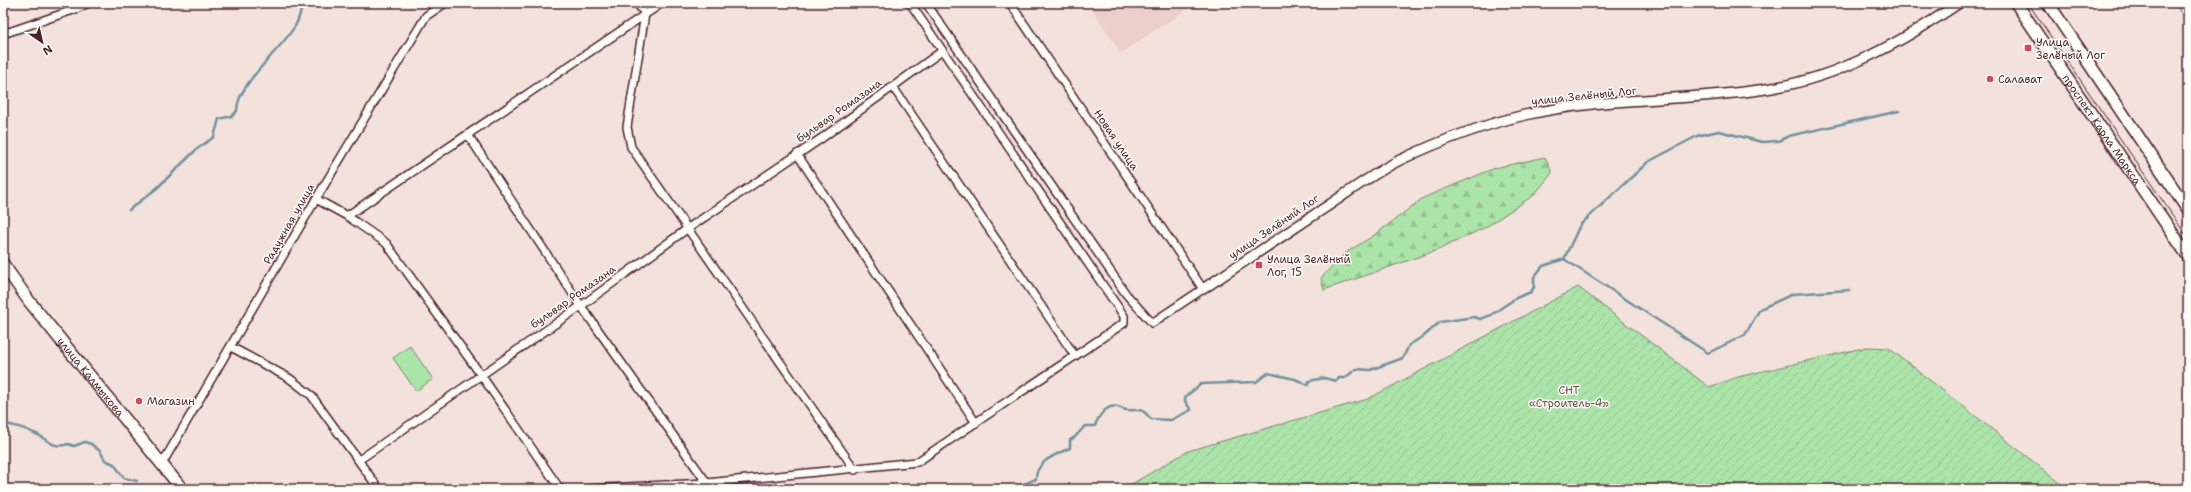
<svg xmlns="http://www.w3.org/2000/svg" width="2191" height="492" font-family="'Shantell Sans',sans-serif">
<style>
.built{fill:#eccfc8}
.grass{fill:url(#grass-tufts);stroke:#7a826a}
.forest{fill:url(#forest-firs);stroke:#7a826a}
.garden{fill:url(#garden-furrows);stroke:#7a826a}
.pitch{fill:#abe4a9;stroke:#7a826a}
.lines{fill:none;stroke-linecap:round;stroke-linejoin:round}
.stream{stroke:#73909f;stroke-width:2.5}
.minor-casing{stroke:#4a1f2b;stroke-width:10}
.tertiary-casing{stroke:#4a1f2b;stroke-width:12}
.secondary-casing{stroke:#4a1f2b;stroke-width:14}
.minor{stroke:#fdfcf7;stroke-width:7}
.tertiary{stroke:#fdfcf7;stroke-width:9}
.secondary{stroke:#fdfcf7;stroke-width:11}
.tram{stroke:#4a1f2b;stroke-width:1}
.poi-dot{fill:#d1495b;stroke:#fdfcf7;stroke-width:1.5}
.labels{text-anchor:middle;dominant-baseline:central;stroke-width:3;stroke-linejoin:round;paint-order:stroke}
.poi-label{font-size:11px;fill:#4a1f2b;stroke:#fdfcf7;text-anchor:start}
.street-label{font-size:11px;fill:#4a1f2b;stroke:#fdfcf7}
.park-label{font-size:11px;fill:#62504a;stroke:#fdfcf7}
</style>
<defs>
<pattern id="grass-tufts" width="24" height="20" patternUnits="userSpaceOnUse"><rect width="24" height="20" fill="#abe4a9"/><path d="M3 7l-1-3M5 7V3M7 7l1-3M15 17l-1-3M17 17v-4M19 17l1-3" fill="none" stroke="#95c392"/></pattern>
<pattern id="forest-firs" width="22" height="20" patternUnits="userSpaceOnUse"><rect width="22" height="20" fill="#abe4a9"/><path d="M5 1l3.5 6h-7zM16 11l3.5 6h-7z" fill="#95c392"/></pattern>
<pattern id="garden-furrows" width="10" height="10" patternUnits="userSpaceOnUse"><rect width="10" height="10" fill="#abe4a9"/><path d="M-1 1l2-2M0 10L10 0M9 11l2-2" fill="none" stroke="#95c392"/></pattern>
</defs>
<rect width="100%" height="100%" fill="#f3e2db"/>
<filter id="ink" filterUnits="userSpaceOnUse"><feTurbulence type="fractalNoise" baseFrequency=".025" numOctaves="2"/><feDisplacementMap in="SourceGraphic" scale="8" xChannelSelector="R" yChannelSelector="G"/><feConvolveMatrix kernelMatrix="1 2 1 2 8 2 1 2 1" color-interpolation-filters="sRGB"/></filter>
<g filter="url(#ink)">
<path class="built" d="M 1088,3 L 1197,3 L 1121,53 Z"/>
<path class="grass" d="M 2174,3 L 2188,3 L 2188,23 Z"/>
<path class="forest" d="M 1545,157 L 1552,173 L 1534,195 L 1486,227 L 1438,250 L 1324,290 L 1321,278 L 1344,254 L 1376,234 L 1423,198 L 1495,168 Z"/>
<path class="garden" d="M 1578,287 L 1709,387 L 1738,377 L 1867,347 L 1889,348 L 2068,489 L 1123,489 L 1188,451 L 1368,399 Z"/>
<path class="pitch" d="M 410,346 L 433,379 L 416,391 L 393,358 Z"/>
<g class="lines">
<g class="stream">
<path d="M 129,210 L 157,188 L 197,149 L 214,137 L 219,119 L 232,116 L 237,111 C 236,85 282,49 295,26 C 299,20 301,10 303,3"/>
<path d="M 1564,259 L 1708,353 L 1745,335 L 1760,309 L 1793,294 L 1849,290"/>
<path d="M 3,424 C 14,425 24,428 34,433 C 47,438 52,450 68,444 L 74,446 L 85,442 L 91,444 L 100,451 L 105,460 L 114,464 L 124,478 L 137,481"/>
<path d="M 1012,489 L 1036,479 C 1036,461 1055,455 1070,448 L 1070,440 L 1075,437 L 1085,426 L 1095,426 C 1098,417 1106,404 1118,407 C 1121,408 1123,410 1127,410 C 1141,411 1140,406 1151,419 L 1171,420 L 1191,410 L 1185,401 L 1185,397 L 1201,384 L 1256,382 L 1268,373 L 1295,379 L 1308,385 L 1309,381 L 1324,378 L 1336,381 L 1339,378 L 1345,378 L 1356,369 L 1370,370 L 1403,358 L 1409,345 L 1424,336 L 1440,322 L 1474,317 L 1480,319 L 1491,315 L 1516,298 L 1531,292 L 1534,287 L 1534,277 L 1543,266 L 1564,259 L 1580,225 L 1648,162 L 1697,136 L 1719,131 L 1762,142 L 1778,141 L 1789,136 L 1899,111"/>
</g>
<g class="minor-casing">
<g id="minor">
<path d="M 637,3 L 645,14 L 627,127 L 631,147 L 855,470"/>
<path d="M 926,3 L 1126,294 L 1152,323 L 1203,289 L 1010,3"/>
<path d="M 3,34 L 76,9 L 88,3"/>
<path d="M 893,87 L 1075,356"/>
<path d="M 468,135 L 581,306 L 707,483"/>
<path d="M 797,154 L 976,423"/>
<path d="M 316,199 L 347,216 L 386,243 L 481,375 L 560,489"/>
<path d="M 347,216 L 662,3"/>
<path d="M 231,347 L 289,378 L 311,395 L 379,489"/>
<path d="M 359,460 L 581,306 L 687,229 L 822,138 L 942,51"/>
<path d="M 162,464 L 316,199 L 426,16 L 445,3"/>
<path d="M 586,489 L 707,483 L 917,462 L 1124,323 L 1124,316 L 910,3"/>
</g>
</g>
<g class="tertiary-casing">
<path id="tertiary" d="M 1203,289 C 1242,263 1281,237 1320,211 C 1346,194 1372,174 1400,160 C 1440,141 1482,125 1525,115 C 1606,96 1690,102 1772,88 C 1841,76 1902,42 1959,3"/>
</g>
<g class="secondary-casing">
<g id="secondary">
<path id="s1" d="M 2016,3 L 2188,256"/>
<path d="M 2048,3 L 2188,210"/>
<path id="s2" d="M 3,264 L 29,301 L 182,489"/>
</g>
</g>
<use href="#minor" class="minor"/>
<use href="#tertiary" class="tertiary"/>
<use href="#secondary" class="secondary"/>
<path class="tram" d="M 2028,3 L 2188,238"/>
</g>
</g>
<g class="poi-dot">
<rect x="2024" y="44" width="8" height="8" rx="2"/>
<circle cx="1990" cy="79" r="4"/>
<rect x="1255" y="261" width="8" height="8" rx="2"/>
<circle cx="139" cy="401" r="4"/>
</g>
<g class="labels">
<g class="poi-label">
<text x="2036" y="42">Улица<tspan x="2036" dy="13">Зелёный Лог</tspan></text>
<text x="1998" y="79">Салават</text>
<text x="1267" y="259">Улица Зелёный<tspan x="1267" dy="13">Лог, 15</tspan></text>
<text x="147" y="401">Магазин</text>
</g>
<g class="street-label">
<text transform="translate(1584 96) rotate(-6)">улица Зелёный Лог</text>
<text transform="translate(839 111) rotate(-35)">бульвар Ромазана</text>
<text stroke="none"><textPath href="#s1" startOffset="153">проспект Карла Маркса</textPath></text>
<text transform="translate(1116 140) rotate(56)">Новая улица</text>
<text transform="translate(289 224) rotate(-60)">Радужная улица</text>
<text transform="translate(1274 227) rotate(-34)">улица Зелёный Лог</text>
<text transform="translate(573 297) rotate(-35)">бульвар Ромазана</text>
<text stroke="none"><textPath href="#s2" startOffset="143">улица Калмыкова</textPath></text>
</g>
<g class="park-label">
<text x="1569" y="390">СНТ<tspan x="1569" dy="13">«Строитель-4»</tspan></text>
</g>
</g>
<rect width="2191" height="492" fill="none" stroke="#fdfcf7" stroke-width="16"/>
<rect x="8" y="8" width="2175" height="476" fill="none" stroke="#4a1f2b" stroke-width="1.5" filter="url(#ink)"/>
<g transform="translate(42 42) rotate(146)" stroke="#fdfcf7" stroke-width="3" paint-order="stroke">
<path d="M0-3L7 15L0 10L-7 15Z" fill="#4a1f2b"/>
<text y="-6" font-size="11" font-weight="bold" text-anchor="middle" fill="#4a1f2b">N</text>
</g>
</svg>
